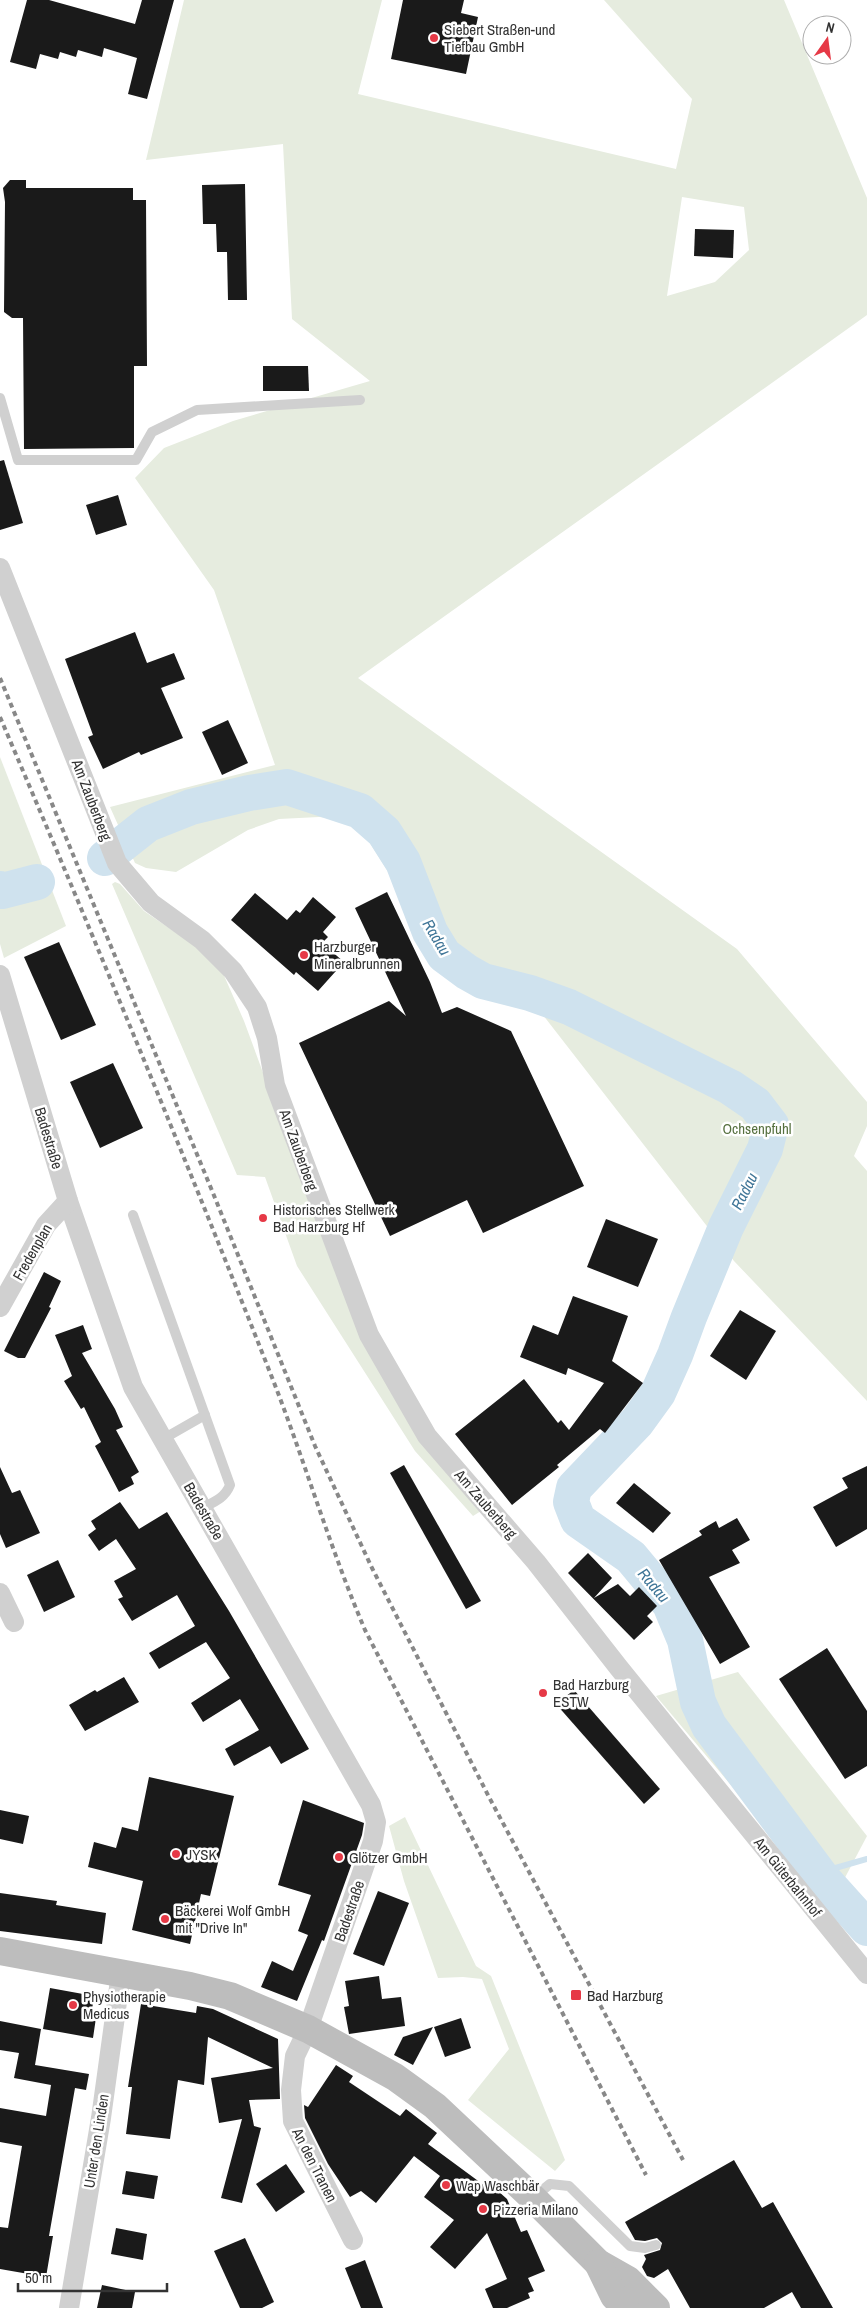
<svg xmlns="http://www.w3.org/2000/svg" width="867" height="2308" font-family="'Archivo Narrow',sans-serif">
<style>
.green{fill:#e6ecdf;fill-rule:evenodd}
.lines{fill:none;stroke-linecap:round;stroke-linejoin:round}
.stream{stroke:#cfe2ee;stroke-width:6}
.river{stroke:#cfe2ee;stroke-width:36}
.building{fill:#1a1a1a}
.lane{stroke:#d0d0d0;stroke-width:10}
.street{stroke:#d0d0d0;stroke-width:20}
.secondary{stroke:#bdbdbd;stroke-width:28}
.rail{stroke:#888;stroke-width:4;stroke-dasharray:5 4;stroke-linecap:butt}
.poi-dot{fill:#e63946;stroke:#fff;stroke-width:2}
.labels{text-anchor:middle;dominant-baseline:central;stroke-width:5;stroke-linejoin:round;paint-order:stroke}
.poi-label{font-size:15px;fill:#333;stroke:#fff;text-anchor:start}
.street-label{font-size:15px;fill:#333;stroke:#fff}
.park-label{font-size:15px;fill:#56703f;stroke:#fff}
.water-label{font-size:16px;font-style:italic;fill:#3f7597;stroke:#fff}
</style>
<rect width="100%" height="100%" fill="#fff"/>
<g class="green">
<path d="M 184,0 L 382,0 L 358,94 L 676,169 L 692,99 L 604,0 L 784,0 L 867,198 L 867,315 L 358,678 L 737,949 L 867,1102 L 867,1126 L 854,1156 L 867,1171 L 867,1401 L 734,1261 L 529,997 L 411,908 L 363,832 L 342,819 L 319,817 L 279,819 L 248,830 L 176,872 L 146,868 L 135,863 L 110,807 L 275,765 L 214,590 L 135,478 L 164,448 L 233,421 L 370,381 L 292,319 L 283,144 L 146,160 ZM 682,197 L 744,207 L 749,250 L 715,282 L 667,296 Z"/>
<path d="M 0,757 L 66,926 L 4,958 L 0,944 Z"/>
<path d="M 115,882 L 120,884 L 144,911 L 197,947 L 222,971 L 244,1021 L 335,1268 L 481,1511 L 473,1516 L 415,1451 L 297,1266 L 265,1177 L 237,1175 L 112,884 Z"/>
<path d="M 738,1672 L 867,1836 L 831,1904 L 656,1696 Z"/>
<path d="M 405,1817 L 476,1966 L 491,1976 L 565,2160 L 555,2171 L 468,2100 L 509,2049 L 482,1979 L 463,1977 L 438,1978 L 404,1881 L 389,1826 Z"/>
</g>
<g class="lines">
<path class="stream" d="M 818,1873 L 867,1859"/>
<g class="river">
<path d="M 105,858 L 148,824 L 191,807 L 249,793 L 287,787 L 360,811 L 384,832 L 403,862 L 430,932 L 444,955 L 467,972 L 483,981 L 530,993 L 569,1007 L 730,1087 L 755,1104 L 771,1125 L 765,1149 L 726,1227 L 689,1317 L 675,1355 L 658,1393 L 637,1422 L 574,1488 L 571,1502 L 578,1520 L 631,1557 L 670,1604 L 685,1640 L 698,1702 L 709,1726 L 823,1879 L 867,1928"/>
<path d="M 0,889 L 2,891 L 37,882"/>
</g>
</g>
<g class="building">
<path d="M 27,0 L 49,0 L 135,24 L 142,0 L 174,0 L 147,99 L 128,94 L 137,58 L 104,48 L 102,57 L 78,50 L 76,57 L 60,52 L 58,59 L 40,54 L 36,69 L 10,62 Z"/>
<path d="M 403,0 L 464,0 L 461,13 L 478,17 L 466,74 L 391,59 Z"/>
<path d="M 10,180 L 26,180 L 26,188 L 133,188 L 133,200 L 146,200 L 147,366 L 134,366 L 134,448 L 24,449 L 23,318 L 12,318 L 4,312 L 5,202 L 3,188 Z"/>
<path d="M 245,184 L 247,300 L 228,300 L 227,252 L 217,252 L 216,224 L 203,224 L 202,185 Z"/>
<path d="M 695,229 L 734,230 L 733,258 L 694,256 Z"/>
<path d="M 263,366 L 308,366 L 309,391 L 263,391 Z"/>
<path d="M 4,460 L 23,523 L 0,530 L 0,461 Z"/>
<path d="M 118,495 L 127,525 L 96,535 L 86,505 Z"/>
<path d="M 135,632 L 147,663 L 174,653 L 185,679 L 161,688 L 183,738 L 141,755 L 139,752 L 103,769 L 88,737 L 93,735 L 65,659 Z"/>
<path d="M 228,720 L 248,763 L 222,775 L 202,732 Z"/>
<path d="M 387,892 L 430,982 L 442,1013 L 457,1007 L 511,1031 L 584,1186 L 483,1233 L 467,1200 L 390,1236 L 299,1043 L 389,1001 L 406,1016 L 355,908 Z"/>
<path d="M 255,893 L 287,920 L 296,910 L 300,913 L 313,897 L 336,917 L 323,932 L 328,937 L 322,943 L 344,962 L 318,991 L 296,972 L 294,975 L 231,920 Z"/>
<path d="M 59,942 L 96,1025 L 61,1040 L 24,957 Z"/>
<path d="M 113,1063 L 143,1128 L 100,1148 L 70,1082 Z"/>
<path d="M 606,1219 L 658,1239 L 638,1287 L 587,1267 Z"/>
<path d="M 44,1272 L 61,1281 L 49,1307 L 51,1308 L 25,1358 L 18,1358 L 4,1351 Z"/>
<path d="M 573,1296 L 628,1316 L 612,1361 L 643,1383 L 605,1433 L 600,1429 L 557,1465 L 559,1467 L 512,1505 L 455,1434 L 524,1379 L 558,1423 L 561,1420 L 569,1430 L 604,1383 L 568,1368 L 566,1375 L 520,1357 L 533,1325 L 558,1335 Z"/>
<path d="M 740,1310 L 776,1331 L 746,1380 L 710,1356 Z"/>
<path d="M 83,1325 L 92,1349 L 82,1353 L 115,1409 L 123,1427 L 116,1430 L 139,1472 L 131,1477 L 134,1484 L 119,1492 L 95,1446 L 101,1442 L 84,1407 L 81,1409 L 64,1381 L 72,1376 L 55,1335 Z"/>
<path d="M 404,1465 L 481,1601 L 466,1609 L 390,1473 Z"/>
<path d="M 867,1466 L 867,1529 L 836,1547 L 813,1507 L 848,1488 L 842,1478 Z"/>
<path d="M 0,1467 L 12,1493 L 20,1490 L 40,1533 L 6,1548 L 0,1534 Z"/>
<path d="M 634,1483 L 671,1513 L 653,1533 L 616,1503 Z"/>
<path d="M 120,1502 L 139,1529 L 167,1512 L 229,1611 L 309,1749 L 281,1764 L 270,1746 L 234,1766 L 225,1749 L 259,1730 L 240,1699 L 203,1722 L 191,1703 L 230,1678 L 206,1642 L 159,1669 L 149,1653 L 195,1626 L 177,1595 L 132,1621 L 118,1599 L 123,1597 L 114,1581 L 136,1569 L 116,1539 L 99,1551 L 88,1535 L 96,1529 L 91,1521 Z"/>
<path d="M 737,1518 L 750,1540 L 732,1550 L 740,1563 L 709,1577 L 750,1647 L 720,1664 L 659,1560 L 702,1535 L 699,1531 L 716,1521 L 719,1528 Z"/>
<path d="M 588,1553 L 612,1578 L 594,1598 L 618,1584 L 630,1596 L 639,1587 L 657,1606 L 647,1616 L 653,1622 L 634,1640 L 568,1573 Z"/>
<path d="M 58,1560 L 75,1597 L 44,1612 L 27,1575 Z"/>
<path d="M 827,1648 L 867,1711 L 867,1766 L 845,1779 L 779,1679 Z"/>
<path d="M 124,1677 L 139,1702 L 85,1731 L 69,1705 L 95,1690 L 97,1692 Z"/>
<path d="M 574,1690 L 660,1789 L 644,1804 L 556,1704 Z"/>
<path d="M 149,1777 L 234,1796 L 210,1896 L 201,1894 L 190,1944 L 132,1930 L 143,1881 L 88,1867 L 94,1842 L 116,1848 L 122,1827 L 138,1831 Z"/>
<path d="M 303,1800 L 364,1823 L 362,1835 L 324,1941 L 322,1940 L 297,2001 L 261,1987 L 272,1961 L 293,1971 L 308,1935 L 298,1931 L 311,1895 L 278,1885 Z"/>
<path d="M 0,1810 L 29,1816 L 23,1844 L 0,1839 Z"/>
<path d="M 378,1891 L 409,1903 L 384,1966 L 353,1954 Z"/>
<path d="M 0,1893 L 57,1901 L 56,1905 L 106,1913 L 102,1944 L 0,1931 Z"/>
<path d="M 379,1976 L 382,1999 L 401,1997 L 405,2026 L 349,2034 L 344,2007 L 349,2006 L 345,1981 Z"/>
<path d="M 50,1988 L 94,1996 L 92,2010 L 97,2011 L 93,2038 L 43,2029 Z"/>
<path d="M 141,2004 L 196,2013 L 197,2006 L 213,2009 L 278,2039 L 280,2099 L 249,2100 L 254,2126 L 261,2128 L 242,2203 L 221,2198 L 242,2119 L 219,2123 L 211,2078 L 273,2068 L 208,2037 L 204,2085 L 178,2080 L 170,2139 L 126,2134 L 132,2087 L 128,2087 Z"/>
<path d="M 461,2018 L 471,2048 L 445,2057 L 434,2027 Z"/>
<path d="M 0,2021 L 41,2029 L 35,2065 L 89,2074 L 86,2090 L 75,2088 L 49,2236 L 53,2236 L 46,2277 L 0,2269 L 0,2227 L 8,2228 L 22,2146 L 0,2142 L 0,2108 L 46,2116 L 51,2085 L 14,2078 L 19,2053 L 0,2050 Z"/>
<path d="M 433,2027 L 413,2065 L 394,2055 L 403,2037 Z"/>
<path d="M 336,2065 L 353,2076 L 349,2082 L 400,2116 L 406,2109 L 437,2133 L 428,2144 L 485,2186 L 488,2182 L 507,2199 L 521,2232 L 527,2230 L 545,2271 L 528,2278 L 534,2291 L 528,2293 L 530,2298 L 507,2308 L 493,2308 L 485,2289 L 507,2279 L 487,2233 L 455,2269 L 430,2247 L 454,2220 L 424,2197 L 440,2176 L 414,2156 L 376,2203 L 361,2191 L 350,2197 L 328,2164 L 305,2118 L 304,2105 L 308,2107 Z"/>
<path d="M 734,2160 L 762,2208 L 773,2202 L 833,2308 L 801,2308 L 792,2292 L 764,2308 L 690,2308 L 668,2269 L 654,2278 L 647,2276 L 642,2267 L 646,2259 L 644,2255 L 660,2250 L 662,2243 L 657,2238 L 645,2241 L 635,2240 L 625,2222 Z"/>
<path d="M 286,2164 L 305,2192 L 276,2212 L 256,2184 Z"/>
<path d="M 126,2171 L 158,2176 L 154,2199 L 122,2194 Z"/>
<path d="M 116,2228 L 147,2234 L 143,2260 L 111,2254 Z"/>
<path d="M 245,2238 L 274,2302 L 262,2308 L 240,2308 L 214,2251 Z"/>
<path d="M 365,2260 L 383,2308 L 361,2308 L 345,2268 Z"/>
<path d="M 102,2285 L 135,2292 L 132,2308 L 97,2308 Z"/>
</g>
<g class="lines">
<g class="lane">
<path d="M 0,398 L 18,460 L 136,460 L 152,432 L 197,410 L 360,400"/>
<path d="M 133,1215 L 230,1485 C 225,1498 214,1502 202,1508"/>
<path d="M 163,1439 L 205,1415"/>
<path d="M 534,2197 L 550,2184 L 569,2186 L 630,2246 L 645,2248 L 656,2245"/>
</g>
<g class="street">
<path d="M 0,568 L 117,863 L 151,903 L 202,940 L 233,971 L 257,1007 L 267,1038 L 275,1085 L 369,1335 L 427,1436 L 536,1562 L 619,1668 L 867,1974"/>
<path d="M 0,975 L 68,1201 L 133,1387 L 371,1805 L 376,1822 L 373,1841 L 308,2029 L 295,2056 L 291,2090 L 293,2121 L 353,2240"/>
<path d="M 0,1307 L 46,1225 L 68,1201"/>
<path d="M 0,1593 L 14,1622"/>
<path d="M 69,2308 L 101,2118 L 121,1973"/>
</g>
<g class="secondary">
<path d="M 0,1951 L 190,1986 L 230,1996 L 308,2029 L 395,2077 L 435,2106 L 533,2198 L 598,2263 L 628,2280 L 656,2308"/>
<path d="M 598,2263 L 614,2296 L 625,2308"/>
</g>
<g class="rail">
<path d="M 0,678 L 213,1193 L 315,1446 L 372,1568 L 489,1797 L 683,2160"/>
<path d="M 0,717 C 94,937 185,1157 273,1380 C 305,1462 330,1548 365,1630 L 646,2175"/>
</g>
</g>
<g class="poi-dot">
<circle cx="434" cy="38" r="5"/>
<circle cx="304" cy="955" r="5"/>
<circle cx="263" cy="1218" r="5"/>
<circle cx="543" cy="1693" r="5"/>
<circle cx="176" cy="1854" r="5"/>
<circle cx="339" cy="1857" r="5"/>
<circle cx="165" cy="1919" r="5"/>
<rect x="570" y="1989" width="12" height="12" rx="2.5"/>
<circle cx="73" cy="2005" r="5"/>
<circle cx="446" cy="2185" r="5"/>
<circle cx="483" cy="2209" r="5"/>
</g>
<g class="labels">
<g class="poi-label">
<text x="444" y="29">Siebert Straßen-und<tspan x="444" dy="17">Tiefbau GmbH</tspan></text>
<text x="314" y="946">Harzburger<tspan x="314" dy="17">Mineralbrunnen</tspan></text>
<text x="273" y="1209">Historisches Stellwerk<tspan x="273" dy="17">Bad Harzburg Hf</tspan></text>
<text x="553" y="1684">Bad Harzburg<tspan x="553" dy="17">ESTW</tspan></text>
<text x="186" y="1854">JYSK</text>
<text x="349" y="1857">Glötzer GmbH</text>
<text x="175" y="1910">Bäckerei Wolf GmbH<tspan x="175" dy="17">mit "Drive In"</tspan></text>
<text x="587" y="1995">Bad Harzburg</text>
<text x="83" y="1996">Physiotherapie<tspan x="83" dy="17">Medicus</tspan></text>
<text x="456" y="2185">Wap Waschbär</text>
<text x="493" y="2209">Pizzeria Milano</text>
</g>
<g class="street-label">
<text transform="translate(92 800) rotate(69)">Am Zauberberg</text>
<text transform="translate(49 1138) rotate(73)">Badestraße</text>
<text transform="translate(299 1150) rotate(70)">Am Zauberberg</text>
<text transform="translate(32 1252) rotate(-60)">Fredenplan</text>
<text transform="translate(486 1504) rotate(49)">Am Zauberberg</text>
<text transform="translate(204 1511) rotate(60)">Badestraße</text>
<text transform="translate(788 1877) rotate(51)">Am Güterbahnhof</text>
<text transform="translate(349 1911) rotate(-71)">Badestraße</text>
<text transform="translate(96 2141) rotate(-81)">Unter den Linden</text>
<text transform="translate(315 2165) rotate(63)">An den Tranen</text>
</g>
<g class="park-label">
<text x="757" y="1128">Ochsenpfuhl</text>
</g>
<g class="water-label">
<text transform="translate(437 937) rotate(59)">Radau</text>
<text transform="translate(744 1191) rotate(-63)">Radau</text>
<text transform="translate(654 1585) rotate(50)">Radau</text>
</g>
</g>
<g transform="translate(827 40) rotate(14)"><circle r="24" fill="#ffffff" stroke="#adadad"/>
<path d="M0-4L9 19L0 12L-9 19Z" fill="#e63946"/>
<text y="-8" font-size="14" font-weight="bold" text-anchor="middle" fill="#333333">N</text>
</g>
<path d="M18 2283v8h149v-8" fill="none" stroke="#333333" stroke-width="2.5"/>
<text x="25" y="2283" font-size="15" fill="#333333" stroke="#ffffff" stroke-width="4" paint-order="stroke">50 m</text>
</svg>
